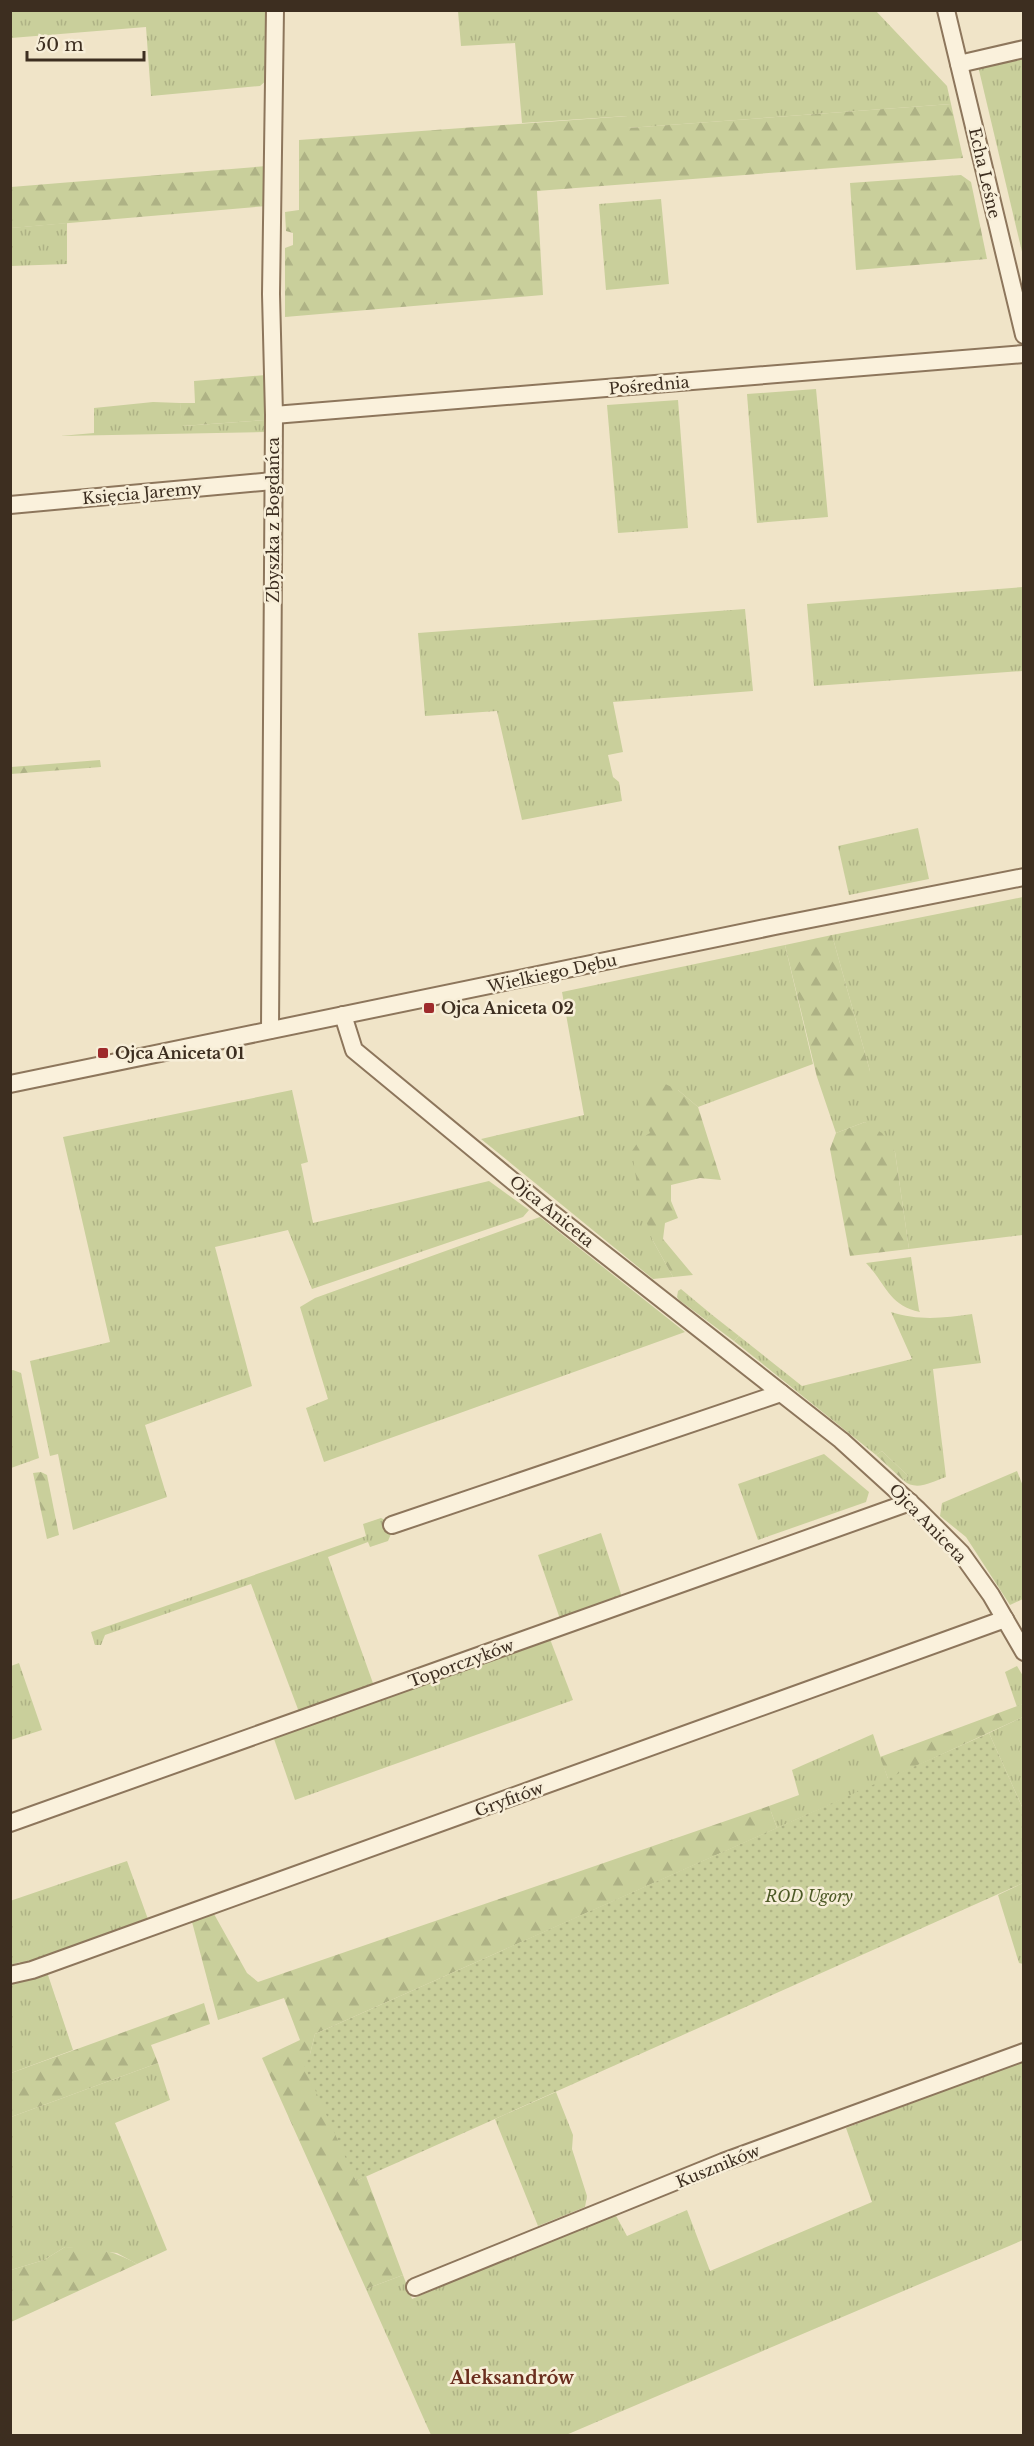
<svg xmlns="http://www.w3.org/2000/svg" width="1034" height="2446" font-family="'Libre Baskerville',serif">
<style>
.grass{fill:url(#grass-tufts)}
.forest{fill:url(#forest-firs)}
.garden{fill:url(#garden-dots)}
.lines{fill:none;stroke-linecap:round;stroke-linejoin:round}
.minor-casing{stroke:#8d765c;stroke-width:20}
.minor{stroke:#faf1dc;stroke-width:16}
.poi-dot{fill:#9e2a2b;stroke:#f7eed8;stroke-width:2}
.labels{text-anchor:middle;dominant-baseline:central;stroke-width:5;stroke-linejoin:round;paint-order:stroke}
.street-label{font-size:16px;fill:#3d2e20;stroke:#f7eed8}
.poi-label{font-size:16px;font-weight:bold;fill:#3d2e20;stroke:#f7eed8;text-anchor:start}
.park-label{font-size:16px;font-style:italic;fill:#4d5a26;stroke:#f7eed8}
.neighbourhood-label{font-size:18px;font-weight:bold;fill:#6b2e1e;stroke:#f7eed8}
</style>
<defs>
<pattern id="grass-tufts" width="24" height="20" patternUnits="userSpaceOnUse" patternTransform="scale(1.5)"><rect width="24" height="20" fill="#c9cf9b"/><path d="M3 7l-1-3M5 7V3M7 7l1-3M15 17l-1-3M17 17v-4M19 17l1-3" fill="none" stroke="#aeb285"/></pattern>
<pattern id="forest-firs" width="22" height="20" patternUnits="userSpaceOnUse" patternTransform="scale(1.5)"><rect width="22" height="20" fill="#c9cf9b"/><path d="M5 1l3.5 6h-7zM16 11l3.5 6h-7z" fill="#aeb285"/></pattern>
<pattern id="garden-dots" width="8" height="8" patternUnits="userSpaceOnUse" patternTransform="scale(1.5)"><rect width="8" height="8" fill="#c9cf9b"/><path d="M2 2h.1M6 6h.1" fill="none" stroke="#aeb285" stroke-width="1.8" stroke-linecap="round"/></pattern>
</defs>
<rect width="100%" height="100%" fill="#f0e4c8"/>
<g class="grass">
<path d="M 11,11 L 268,11 L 268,79 L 260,86 L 151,96 L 146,27 L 11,38 Z"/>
<path d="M 458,11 L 876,11 L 947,86 L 951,104 L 628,128 L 627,116 L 522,123 L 515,43 L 461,46 Z"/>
<path d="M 1023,56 L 1023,256 L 978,66 Z"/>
<path d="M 661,199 L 669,284 L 606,290 L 599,204 Z"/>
<path d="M 67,223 L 67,264 L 11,266 L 10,228 Z"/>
<path d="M 816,389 L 828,517 L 757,523 L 747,394 Z"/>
<path d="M 678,400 L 688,528 L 618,533 L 607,405 Z"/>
<path d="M 153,402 L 180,403 L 183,426 L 265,420 L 265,432 L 60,436 L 94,433 L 94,408 Z"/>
<path d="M 1023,587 L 1023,671 L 814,686 L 807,604 Z"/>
<path d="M 745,609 L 753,691 L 613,702 L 623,752 L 608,755 L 613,777 L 619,782 L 622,801 L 522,820 L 497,711 L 425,716 L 418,633 Z"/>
<path d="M 918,828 L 929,879 L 849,895 L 838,846 Z"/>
<path d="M 1023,897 L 1023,1235 L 909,1249 L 895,1152 L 865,1122 L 836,1133 L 817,1077 L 870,1071 L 832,935 Z"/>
<path d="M 785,945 L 813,1064 L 698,1107 L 678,1090 L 651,1133 L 652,1239 L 673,1277 L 653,1279 L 481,1139 L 584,1115 L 562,992 Z"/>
<path d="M 292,1090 L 308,1162 L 301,1164 L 313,1223 L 489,1181 L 529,1210 L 523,1217 L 312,1289 L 288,1230 L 215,1247 L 252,1386 L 145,1425 L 167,1497 L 73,1530 L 58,1454 L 50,1456 L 30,1361 L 110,1342 L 63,1137 Z"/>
<path d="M 540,1217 L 685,1332 L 324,1462 L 306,1408 L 328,1399 L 300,1307 L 315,1298 Z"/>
<path d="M 911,1257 L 919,1310 L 920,1312 C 888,1305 887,1285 866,1263 Z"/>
<path d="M 681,1289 L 711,1314 L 706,1320 L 679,1300 L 677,1297 L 678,1291 Z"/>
<path d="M 891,1312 C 919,1321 944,1318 972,1314 L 981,1363 L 933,1369 L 946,1477 C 931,1482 916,1492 903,1480 L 908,1476 L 882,1451 L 876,1455 L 734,1341 L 739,1336 L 802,1386 L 912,1359 Z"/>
<path d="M 13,1370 L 21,1373 L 39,1458 L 11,1468 L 10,1371 Z"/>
<path d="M 824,1454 L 869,1492 L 866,1502 L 758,1540 L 738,1484 Z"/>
<path d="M 1017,1471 L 1023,1486 L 1023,1599 L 1010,1605 L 966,1537 L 940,1516 L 942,1503 Z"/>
<path d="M 381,1518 L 387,1521 L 391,1534 L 388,1541 L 370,1547 L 368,1542 L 328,1557 L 374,1686 L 299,1712 L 251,1584 L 105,1635 L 101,1645 L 95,1645 L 91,1632 L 366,1536 L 363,1524 Z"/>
<path d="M 601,1533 L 622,1597 L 560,1619 L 538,1555 Z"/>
<path d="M 550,1639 L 573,1700 L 295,1800 L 273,1736 Z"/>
<path d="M 19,1663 L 42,1730 L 11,1740 L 11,1666 Z"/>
<path d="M 1017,1666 L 1023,1676 L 1023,1704 L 1017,1707 L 1005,1672 Z"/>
<path d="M 1023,1717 L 1023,1809 L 989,1733 Z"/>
<path d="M 873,1734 L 888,1779 L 777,1828 L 769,1806 L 799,1795 L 792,1770 Z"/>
<path d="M 127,1861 L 149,1922 L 22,1968 L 20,1962 L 11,1965 L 10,1901 Z"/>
<path d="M 1023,1883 L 1023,1964 L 1019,1963 L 998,1895 Z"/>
<path d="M 47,1972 L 73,2050 L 11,2073 L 11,1985 Z"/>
<path d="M 1023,2061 L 1023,2240 L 566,2435 L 431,2435 L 366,2289 L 403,2275 L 412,2299 L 614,2212 L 627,2236 L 687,2210 L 710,2271 L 872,2202 L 846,2128 Z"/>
<path d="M 158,2063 L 170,2100 L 115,2123 L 167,2250 L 137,2264 L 117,2253 L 65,2247 L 44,2260 L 11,2270 L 11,2117 Z"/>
<path d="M 556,2092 L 573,2135 L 572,2149 L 587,2196 L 585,2207 L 538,2226 L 495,2119 Z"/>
</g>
<g class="forest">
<path d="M 951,104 L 963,158 L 537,191 L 543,295 L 285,317 L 285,248 L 293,245 L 293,233 L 286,231 L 285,212 L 299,210 L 299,140 L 628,116 L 628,128 Z"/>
<path d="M 267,166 L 267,206 L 11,228 L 11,187 Z"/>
<path d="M 961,175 L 971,182 L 987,259 L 856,270 L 850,183 Z"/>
<path d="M 266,375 L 265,420 L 182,426 L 180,403 L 195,403 L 194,381 Z"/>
<path d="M 100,760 L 101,767 L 11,774 L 11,767 Z"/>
<path d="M 832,935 L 870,1071 L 862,1080 L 817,1077 L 785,945 Z"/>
<path d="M 659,1081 L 678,1090 L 698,1107 L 721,1180 L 700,1178 L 671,1185 L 671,1201 L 678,1218 L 665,1223 L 663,1239 L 693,1275 L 673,1277 L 652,1239 L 639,1198 L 632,1151 L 640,1139 L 650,1133 L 637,1099 L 648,1086 Z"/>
<path d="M 865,1122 L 882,1133 L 895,1152 L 909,1249 L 850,1256 L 830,1149 L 836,1133 Z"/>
<path d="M 711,1314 L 739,1336 L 734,1341 L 706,1320 Z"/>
<path d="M 882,1451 L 908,1476 L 903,1480 L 876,1455 Z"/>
<path d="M 41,1472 L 47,1475 L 59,1535 L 47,1539 L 33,1473 Z"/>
<path d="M 1023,1704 L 1023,1717 L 888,1779 L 880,1757 Z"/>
<path d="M 769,1806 L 777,1828 L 315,2034 L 310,2054 L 356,2181 L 366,2176 L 403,2275 L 366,2289 L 262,2058 L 300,2040 L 284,1998 L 218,2020 L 192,1922 L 214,1914 L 247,1973 L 258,1982 Z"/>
<path d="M 204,2003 L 210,2024 L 151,2045 L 158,2063 L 11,2117 L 11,2073 Z"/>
<path d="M 65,2247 C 94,2248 111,2249 137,2264 L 11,2322 L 11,2270 L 44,2260 Z"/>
</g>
<path class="garden" d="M 989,1733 L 1023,1809 L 1023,1883 L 356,2181 L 304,2065 L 310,2054 L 315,2034 Z"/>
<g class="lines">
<g class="minor-casing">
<g id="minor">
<path d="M 946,10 L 1024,335"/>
<path d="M 959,64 L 1024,49"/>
<path d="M 274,415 L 1024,354"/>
<path d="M 10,505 L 273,481"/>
<path d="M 343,1015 L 354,1050 L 543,1206 L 841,1440 L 918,1510 L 961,1553 L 991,1595 L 1024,1652"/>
<path d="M 270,1030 L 274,415 L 271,294 L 275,10"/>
<path d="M 10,1084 L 775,926 L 1024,877"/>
<path d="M 392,1525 L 781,1393"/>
<path d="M 10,1823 L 910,1502"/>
<path d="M 10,1975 L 32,1970 L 1005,1619"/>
<path d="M 415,2287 L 723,2162 L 1024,2052"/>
</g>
</g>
<use href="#minor" class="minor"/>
</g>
<g class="poi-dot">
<rect x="423" y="1002" width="12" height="12" rx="3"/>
<rect x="97" y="1047" width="12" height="12" rx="3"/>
</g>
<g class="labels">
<g class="street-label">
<text transform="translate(985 173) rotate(77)">Echa Leśne</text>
<text transform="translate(649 385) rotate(-5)">Pośrednia</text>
<text transform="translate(142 493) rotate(-5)">Księcia Jaremy</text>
<text transform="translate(273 520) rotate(-90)">Zbyszka z Bogdańca</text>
<text transform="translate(552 973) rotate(-12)">Wielkiego Dębu</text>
<text transform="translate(552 1211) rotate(39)">Ojca Aniceta</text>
<text transform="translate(928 1523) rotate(46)">Ojca Aniceta</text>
<text transform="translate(461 1663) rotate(-20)">Toporczyków</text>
<text transform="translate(509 1799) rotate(-20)">Gryfitów</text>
<text transform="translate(718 2166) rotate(-22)">Kuszników</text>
</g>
<g class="poi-label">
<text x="441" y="1008">Ojca Aniceta 02</text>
<text x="115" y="1053">Ojca Aniceta 01</text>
</g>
<g class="park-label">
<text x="809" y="1896">ROD Ugory</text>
</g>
<g class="neighbourhood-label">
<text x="512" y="2378">Aleksandrów</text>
</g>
</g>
<rect width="1034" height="2446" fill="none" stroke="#3d2e20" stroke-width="24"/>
<path d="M27 51v9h117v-9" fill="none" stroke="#3d2e20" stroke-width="3"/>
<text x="36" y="51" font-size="18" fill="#3d2e20" stroke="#f7eed8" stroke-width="4.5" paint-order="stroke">50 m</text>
</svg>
